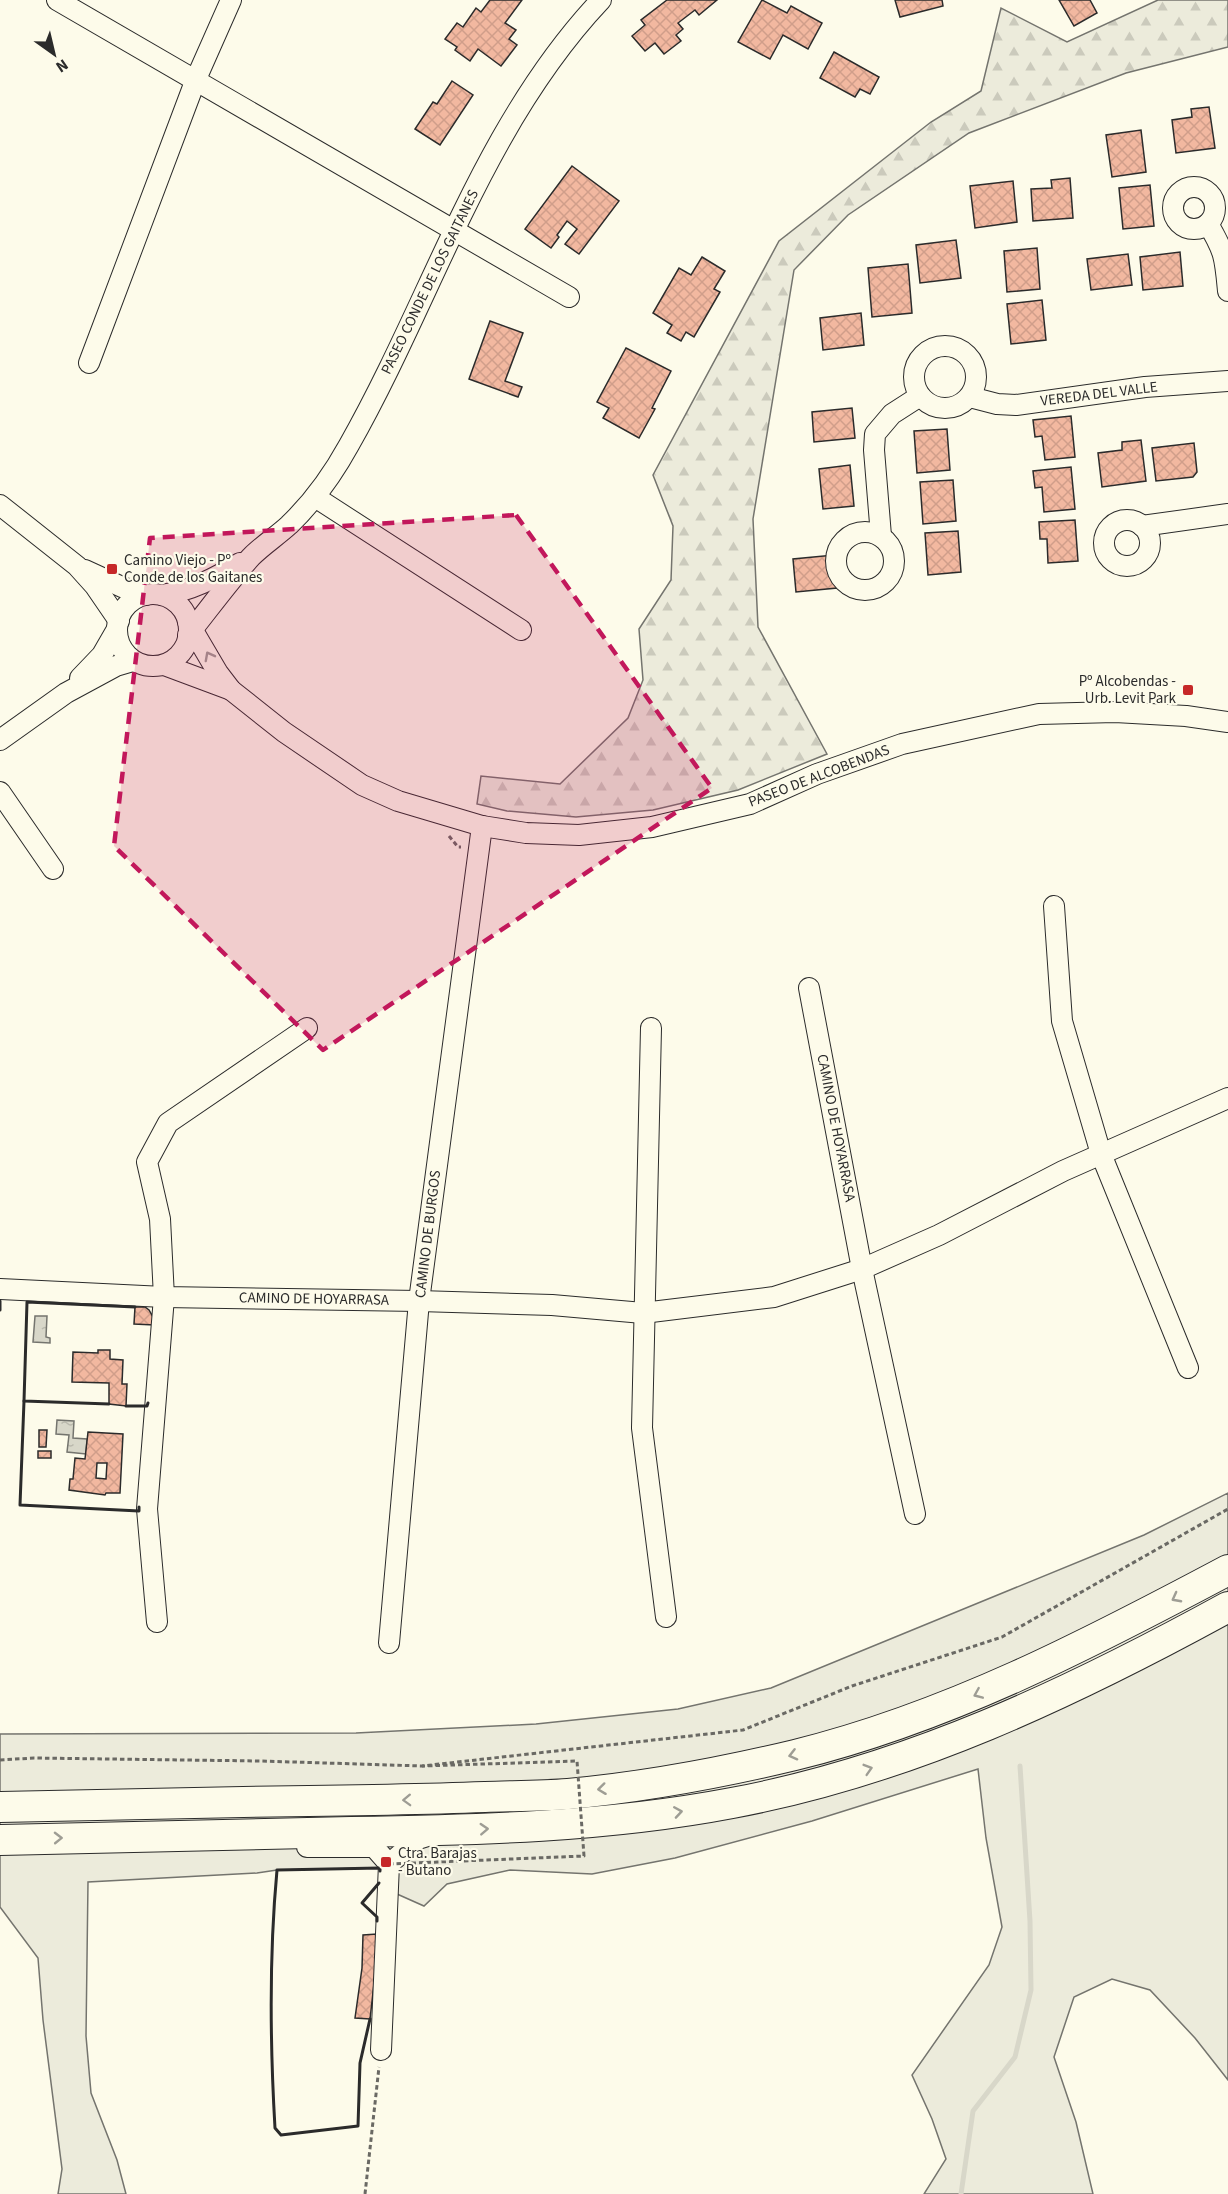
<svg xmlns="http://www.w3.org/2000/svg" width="1228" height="2194" font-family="'Source Sans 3',sans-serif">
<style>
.green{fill:#ecebdb;stroke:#74746e;stroke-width:1.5}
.forest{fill:url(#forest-firs);stroke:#74746e;stroke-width:1.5}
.water{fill:url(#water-ripples);stroke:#74746e;stroke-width:1.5}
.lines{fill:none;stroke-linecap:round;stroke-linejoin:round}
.stream{stroke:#d8d7c9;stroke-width:5}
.building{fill:url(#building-cross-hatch);stroke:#2b2b2b;stroke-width:1.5;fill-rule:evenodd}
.minor-casing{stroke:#2b2b2b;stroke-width:22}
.highway-casing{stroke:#2b2b2b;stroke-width:32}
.path{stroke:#6a6964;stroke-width:3;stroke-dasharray:4.5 3;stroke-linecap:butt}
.minor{stroke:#fdfbea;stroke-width:20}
.highway{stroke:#fdfbea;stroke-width:30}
.path-bridge{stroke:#6a6964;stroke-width:3;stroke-dasharray:4.5 3;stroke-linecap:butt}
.wall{stroke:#2b2b2b;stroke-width:3}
.oneway{stroke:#9e9d94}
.marked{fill:#c2185b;fill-opacity:0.2;stroke:#c2185b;stroke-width:4.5;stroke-dasharray:12 8;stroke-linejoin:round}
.poi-dot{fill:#c62828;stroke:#fdfbea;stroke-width:2}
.labels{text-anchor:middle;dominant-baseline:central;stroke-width:4.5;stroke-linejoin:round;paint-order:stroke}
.street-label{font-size:15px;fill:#2b2b2b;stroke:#fdfbea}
.poi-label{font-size:15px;fill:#2b2b2b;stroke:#fdfbea;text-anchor:start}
</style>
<defs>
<pattern id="forest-firs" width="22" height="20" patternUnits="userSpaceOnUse" patternTransform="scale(1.5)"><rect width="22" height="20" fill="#ecebdb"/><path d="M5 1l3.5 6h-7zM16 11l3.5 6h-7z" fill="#cbcabc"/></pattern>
<pattern id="water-ripples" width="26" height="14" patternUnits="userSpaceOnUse" patternTransform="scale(1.5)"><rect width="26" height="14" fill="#d8d7c9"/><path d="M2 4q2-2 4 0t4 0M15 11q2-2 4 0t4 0" fill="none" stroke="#bab9ad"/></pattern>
<pattern id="building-cross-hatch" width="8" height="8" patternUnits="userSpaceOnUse" patternTransform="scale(1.5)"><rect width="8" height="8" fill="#f2b8a0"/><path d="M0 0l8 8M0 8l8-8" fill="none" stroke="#d09e8a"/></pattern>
</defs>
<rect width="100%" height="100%" fill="#fdfbea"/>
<path class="green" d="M 1228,1493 L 1228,2080 L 1195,2038 L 1150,1990 L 1112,1979 L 1074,1997 L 1054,2057 L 1076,2122 L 1093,2194 L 924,2194 L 946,2159 L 932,2119 L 912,2075 L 989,1965 L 1002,1927 L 986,1838 L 978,1769 L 812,1821 L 675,1858 L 592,1874 L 510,1870 L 447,1884 L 424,1906 L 379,1886 L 380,1868 L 277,1870 L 257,1873 L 88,1882 L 86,2036 L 91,2093 L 117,2160 L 126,2194 L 58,2194 L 62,2169 L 43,2020 L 38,1958 L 0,1907 L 0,1734 L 356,1733 L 536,1724 L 678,1709 L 771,1688 L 1144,1535 Z"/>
<path class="forest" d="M 1158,0 L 1228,0 L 1228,47 L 1126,73 L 969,133 L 848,215 L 794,270 L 753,519 L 758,627 L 827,754 L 738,790 L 653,810 L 576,817 L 507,811 L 477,804 L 481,776 L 560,784 L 628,718 L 643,680 L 639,629 L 671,580 L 673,526 L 653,475 L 779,241 L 931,122 L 981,91 L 1001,8 L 1067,42 Z"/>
<g class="water">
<path d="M 35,1316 L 47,1316 L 46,1337 L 50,1338 L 50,1343 L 33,1342 Z"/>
<path d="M 57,1420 L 74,1421 L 73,1438 L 87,1439 L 86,1454 L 67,1452 L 69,1435 L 56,1434 Z"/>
</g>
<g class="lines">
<path class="stream" d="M 961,2194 L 973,2111 L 1015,2057 L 1031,1990 L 1030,1921 L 1020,1766"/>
</g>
<g class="building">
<path d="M 490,0 L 522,0 L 505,23 L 516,30 L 509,39 L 517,45 L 501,66 L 478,49 L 470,61 L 455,50 L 457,47 L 445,39 L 457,23 L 463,27 L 476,8 L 481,12 Z"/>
<path d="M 667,0 L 717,0 L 699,15 L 695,10 L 678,23 L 683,29 L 676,35 L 681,41 L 664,54 L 655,43 L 645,51 L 632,36 L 645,25 L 641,20 Z"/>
<path d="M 762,0 L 787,13 L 791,6 L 822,23 L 808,49 L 783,35 L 770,59 L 738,42 Z"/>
<path d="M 895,0 L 942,0 L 943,6 L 900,17 Z"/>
<path d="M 1059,0 L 1090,0 L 1097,13 L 1074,26 Z"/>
<path d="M 834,52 L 879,77 L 870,94 L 860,89 L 855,97 L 820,78 Z"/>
<path d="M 452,81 L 473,95 L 440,145 L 415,129 L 433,102 L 437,104 Z"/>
<path d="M 1209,107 L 1215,148 L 1176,153 L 1172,120 L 1192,117 L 1191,109 Z"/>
<path d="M 1141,130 L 1146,172 L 1112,177 L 1106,135 Z"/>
<path d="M 572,166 L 619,201 L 579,254 L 565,244 L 577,229 L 567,221 L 557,235 L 559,237 L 551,248 L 525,229 Z"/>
<path d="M 1070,178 L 1073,218 L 1033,221 L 1031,189 L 1052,188 L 1051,180 Z"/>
<path d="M 1013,181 L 1017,222 L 975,228 L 970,186 Z"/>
<path d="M 1150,185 L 1154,226 L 1123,229 L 1119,188 Z"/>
<path d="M 956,240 L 961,278 L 920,283 L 916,245 Z"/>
<path d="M 1037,248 L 1040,289 L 1007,292 L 1004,251 Z"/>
<path d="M 1180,252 L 1183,286 L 1143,290 L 1140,257 Z"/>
<path d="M 1128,254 L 1132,285 L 1091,290 L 1087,259 Z"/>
<path d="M 702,257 L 725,271 L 714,289 L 720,292 L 694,337 L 686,332 L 681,341 L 667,333 L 672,325 L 653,313 L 679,268 L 691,275 Z"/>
<path d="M 908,264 L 912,313 L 872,317 L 868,268 Z"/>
<path d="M 1042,300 L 1046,340 L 1011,344 L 1007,304 Z"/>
<path d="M 861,313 L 864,345 L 823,350 L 820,318 Z"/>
<path d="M 490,321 L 523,333 L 505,381 L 522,387 L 518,397 L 469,379 Z"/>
<path d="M 626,348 L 671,371 L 652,408 L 655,409 L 639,438 L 603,418 L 609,408 L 597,402 Z"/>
<path d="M 852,408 L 855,438 L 814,442 L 812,412 Z"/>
<path d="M 1071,416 L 1075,457 L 1045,460 L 1042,436 L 1035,437 L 1033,420 Z"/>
<path d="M 947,429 L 950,470 L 917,473 L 914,431 Z"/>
<path d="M 1141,440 L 1146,481 L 1102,487 L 1098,453 L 1122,450 L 1122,442 Z"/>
<path d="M 1194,443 L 1197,472 L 1193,477 L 1156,481 L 1152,448 Z"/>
<path d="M 850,465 L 854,506 L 823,509 L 819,469 Z"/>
<path d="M 1071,467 L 1075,509 L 1044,512 L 1042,487 L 1035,488 L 1033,471 Z"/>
<path d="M 953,480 L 956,521 L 923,524 L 920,482 Z"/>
<path d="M 1075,520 L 1078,561 L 1048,563 L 1047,539 L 1040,539 L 1039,522 Z"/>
<path d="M 958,531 L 961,572 L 928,575 L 925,533 Z"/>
<path d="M 834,555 L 837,588 L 796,592 L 793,559 Z"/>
<path d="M 135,1307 L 145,1307 L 149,1310 L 153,1317 L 154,1325 L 134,1324 Z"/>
<path d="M 98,1350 L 110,1350 L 110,1359 L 123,1360 L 122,1384 L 127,1384 L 126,1406 L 109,1404 L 109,1383 L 72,1382 L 73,1352 L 98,1353 Z"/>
<path d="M 39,1430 L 47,1430 L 46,1447 L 39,1447 Z"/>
<path d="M 88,1432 L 123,1434 L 120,1493 L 106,1493 L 105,1495 L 69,1490 L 70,1479 L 73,1479 L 75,1458 L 85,1459 ZM 97,1463 L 107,1463 L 106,1479 L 96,1478 Z"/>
<rect x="38" y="1451" width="13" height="7"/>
<path d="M 377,1934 L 376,1966 L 370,2019 L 355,2018 L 362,1968 L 363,1935 Z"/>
</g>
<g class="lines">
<g class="minor-casing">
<g id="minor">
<path d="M 57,0 L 569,297"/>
<circle cx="1194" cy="208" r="21"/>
<path d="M 1208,224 C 1225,252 1225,259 1228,291"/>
<circle cx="945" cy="377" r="31"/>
<path d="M 89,363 L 196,79 L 231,0"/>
<path d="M 970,397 L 997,404 L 1016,405 L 1145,387 L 1228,381"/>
<path d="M 315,497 L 521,630"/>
<path d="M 0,505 L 77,566 L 95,586 L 119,621"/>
<circle cx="1127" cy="543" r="23"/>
<path d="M 1142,526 L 1228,514"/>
<circle cx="865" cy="561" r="29"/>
<path d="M 881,536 L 874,450 L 875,434 L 892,414 L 920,396"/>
<path d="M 85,570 L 122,587 L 146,595"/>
<circle cx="153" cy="630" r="36"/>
<path d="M 162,595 C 191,591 215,578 240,563"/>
<path d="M 188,622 L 218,673 L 231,690 L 284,732 L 362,785 L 398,801 L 482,826 L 526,833 L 579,835 L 652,827 L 750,804 L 817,774 L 902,744 L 1039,714 L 1115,712 L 1186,716 L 1228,722"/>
<path d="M 188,635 C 209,609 229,581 251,557 C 263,545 277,536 289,525 C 313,502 333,474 349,445 C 433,297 482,126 601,0"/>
<path d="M 164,665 L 231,690"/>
<path d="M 80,678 L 102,655 L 117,629"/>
<path d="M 0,740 L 66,693 L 116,666 L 133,661"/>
<path d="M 0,792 L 53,869"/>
<path d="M 1054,906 L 1062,1021 L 1101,1154 L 1188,1368"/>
<path d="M 809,988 L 862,1269 L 915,1514"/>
<path d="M 651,1028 L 642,1428 L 666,1617"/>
<path d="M 0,1289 L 164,1297 L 419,1301 L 552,1305 L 643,1313 L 774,1297 L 862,1269 L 939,1235 L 1063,1171 L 1228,1098"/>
<path d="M 157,1622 L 147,1509 L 164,1297 L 160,1219 L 147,1162 L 168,1123 L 307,1028"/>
<path d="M 389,1643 L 419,1301 L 482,826"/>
<path d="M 307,1847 L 374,1847 L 389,1864 L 381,2050"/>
<path d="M 389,1864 L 418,1839 L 434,1834"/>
</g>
</g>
<g class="highway-casing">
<g id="highway">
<path d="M 0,1807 C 81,1805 162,1803 243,1802 C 324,1801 404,1800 485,1797 C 513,1796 541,1796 568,1794 C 644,1787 720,1773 795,1755 C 949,1717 1089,1644 1228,1570"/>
<path d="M 0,1840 C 117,1837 234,1834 351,1832 C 478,1830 606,1827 732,1803 C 909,1770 1071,1693 1228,1607"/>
</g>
</g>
<g class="path">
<path d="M 449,836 L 458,847 L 461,847"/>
<path d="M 0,1760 L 34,1758 L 261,1761 L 422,1766 L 743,1730 L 852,1686 L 1002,1637 L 1228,1509"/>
<path d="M 365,2194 L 379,2067"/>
</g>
<use href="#minor" class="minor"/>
<use href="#highway" class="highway"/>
<path class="path-bridge" d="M 389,1864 L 584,1856 L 577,1761 L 422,1766"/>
<g class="wall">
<path d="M 0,1301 L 0,1310"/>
<path d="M 24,1401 L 20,1505 L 139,1511 L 139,1507"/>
<path d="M 109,1404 L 24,1401 L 27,1302 L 135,1307"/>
<path d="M 126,1406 L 147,1406 L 148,1403"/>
<path d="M 377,1921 L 377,1917 L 362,1903 L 379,1883"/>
<path d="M 370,2019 L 360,2063 L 358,2126 L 281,2135 L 275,2128 C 270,2043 269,1956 277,1870 L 380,1868 L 380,1871"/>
</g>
</g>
<defs><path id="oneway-chevron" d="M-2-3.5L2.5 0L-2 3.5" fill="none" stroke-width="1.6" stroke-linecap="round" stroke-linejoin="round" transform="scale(1.5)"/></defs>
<g class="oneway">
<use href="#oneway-chevron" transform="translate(209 656) rotate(-118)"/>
<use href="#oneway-chevron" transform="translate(1176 1598) rotate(152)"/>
<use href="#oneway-chevron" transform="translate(978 1694) rotate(157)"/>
<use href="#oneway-chevron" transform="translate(793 1755) rotate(166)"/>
<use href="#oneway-chevron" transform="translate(868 1769) rotate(-17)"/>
<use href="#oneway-chevron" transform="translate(602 1789) rotate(173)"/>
<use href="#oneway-chevron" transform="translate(407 1800) rotate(178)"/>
<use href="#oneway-chevron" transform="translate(678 1812) rotate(-9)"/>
<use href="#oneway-chevron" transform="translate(484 1829) rotate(-3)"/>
<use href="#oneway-chevron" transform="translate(58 1838) rotate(-1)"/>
</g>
<path class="marked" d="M 516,515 L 712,788 L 323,1050 L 114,846 L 150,538 Z"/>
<g class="poi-dot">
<rect x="106" y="563" width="12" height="12" rx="3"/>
<rect x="1182" y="684" width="12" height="12" rx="3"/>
<rect x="380" y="1856" width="12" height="12" rx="3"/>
</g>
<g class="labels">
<g class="street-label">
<text transform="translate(430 282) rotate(-64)">PASEO CONDE DE LOS GAITANES</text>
<text transform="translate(1099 394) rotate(-7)">VEREDA DEL VALLE</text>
<text transform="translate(819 776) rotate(-21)">PASEO DE ALCOBENDAS</text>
<text transform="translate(836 1128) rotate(79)">CAMINO DE HOYARRASA</text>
<text transform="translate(428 1234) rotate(-83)">CAMINO DE BURGOS</text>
<text transform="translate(314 1299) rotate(1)">CAMINO DE HOYARRASA</text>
</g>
<g class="poi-label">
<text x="124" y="560">Camino Viejo - Pº<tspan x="124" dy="17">Conde de los Gaitanes</tspan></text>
<text x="1176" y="681" text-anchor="end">Pº Alcobendas -<tspan x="1176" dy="17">Urb. Levit Park</tspan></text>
<text x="398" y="1853">Ctra. Barajas<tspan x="398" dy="17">- Butano</tspan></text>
</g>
</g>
<g transform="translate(54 54) rotate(146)" stroke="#fdfbea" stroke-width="4.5" paint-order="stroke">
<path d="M0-4.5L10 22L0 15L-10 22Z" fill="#2b2b2b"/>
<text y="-9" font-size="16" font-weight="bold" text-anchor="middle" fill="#2b2b2b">N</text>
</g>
</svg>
